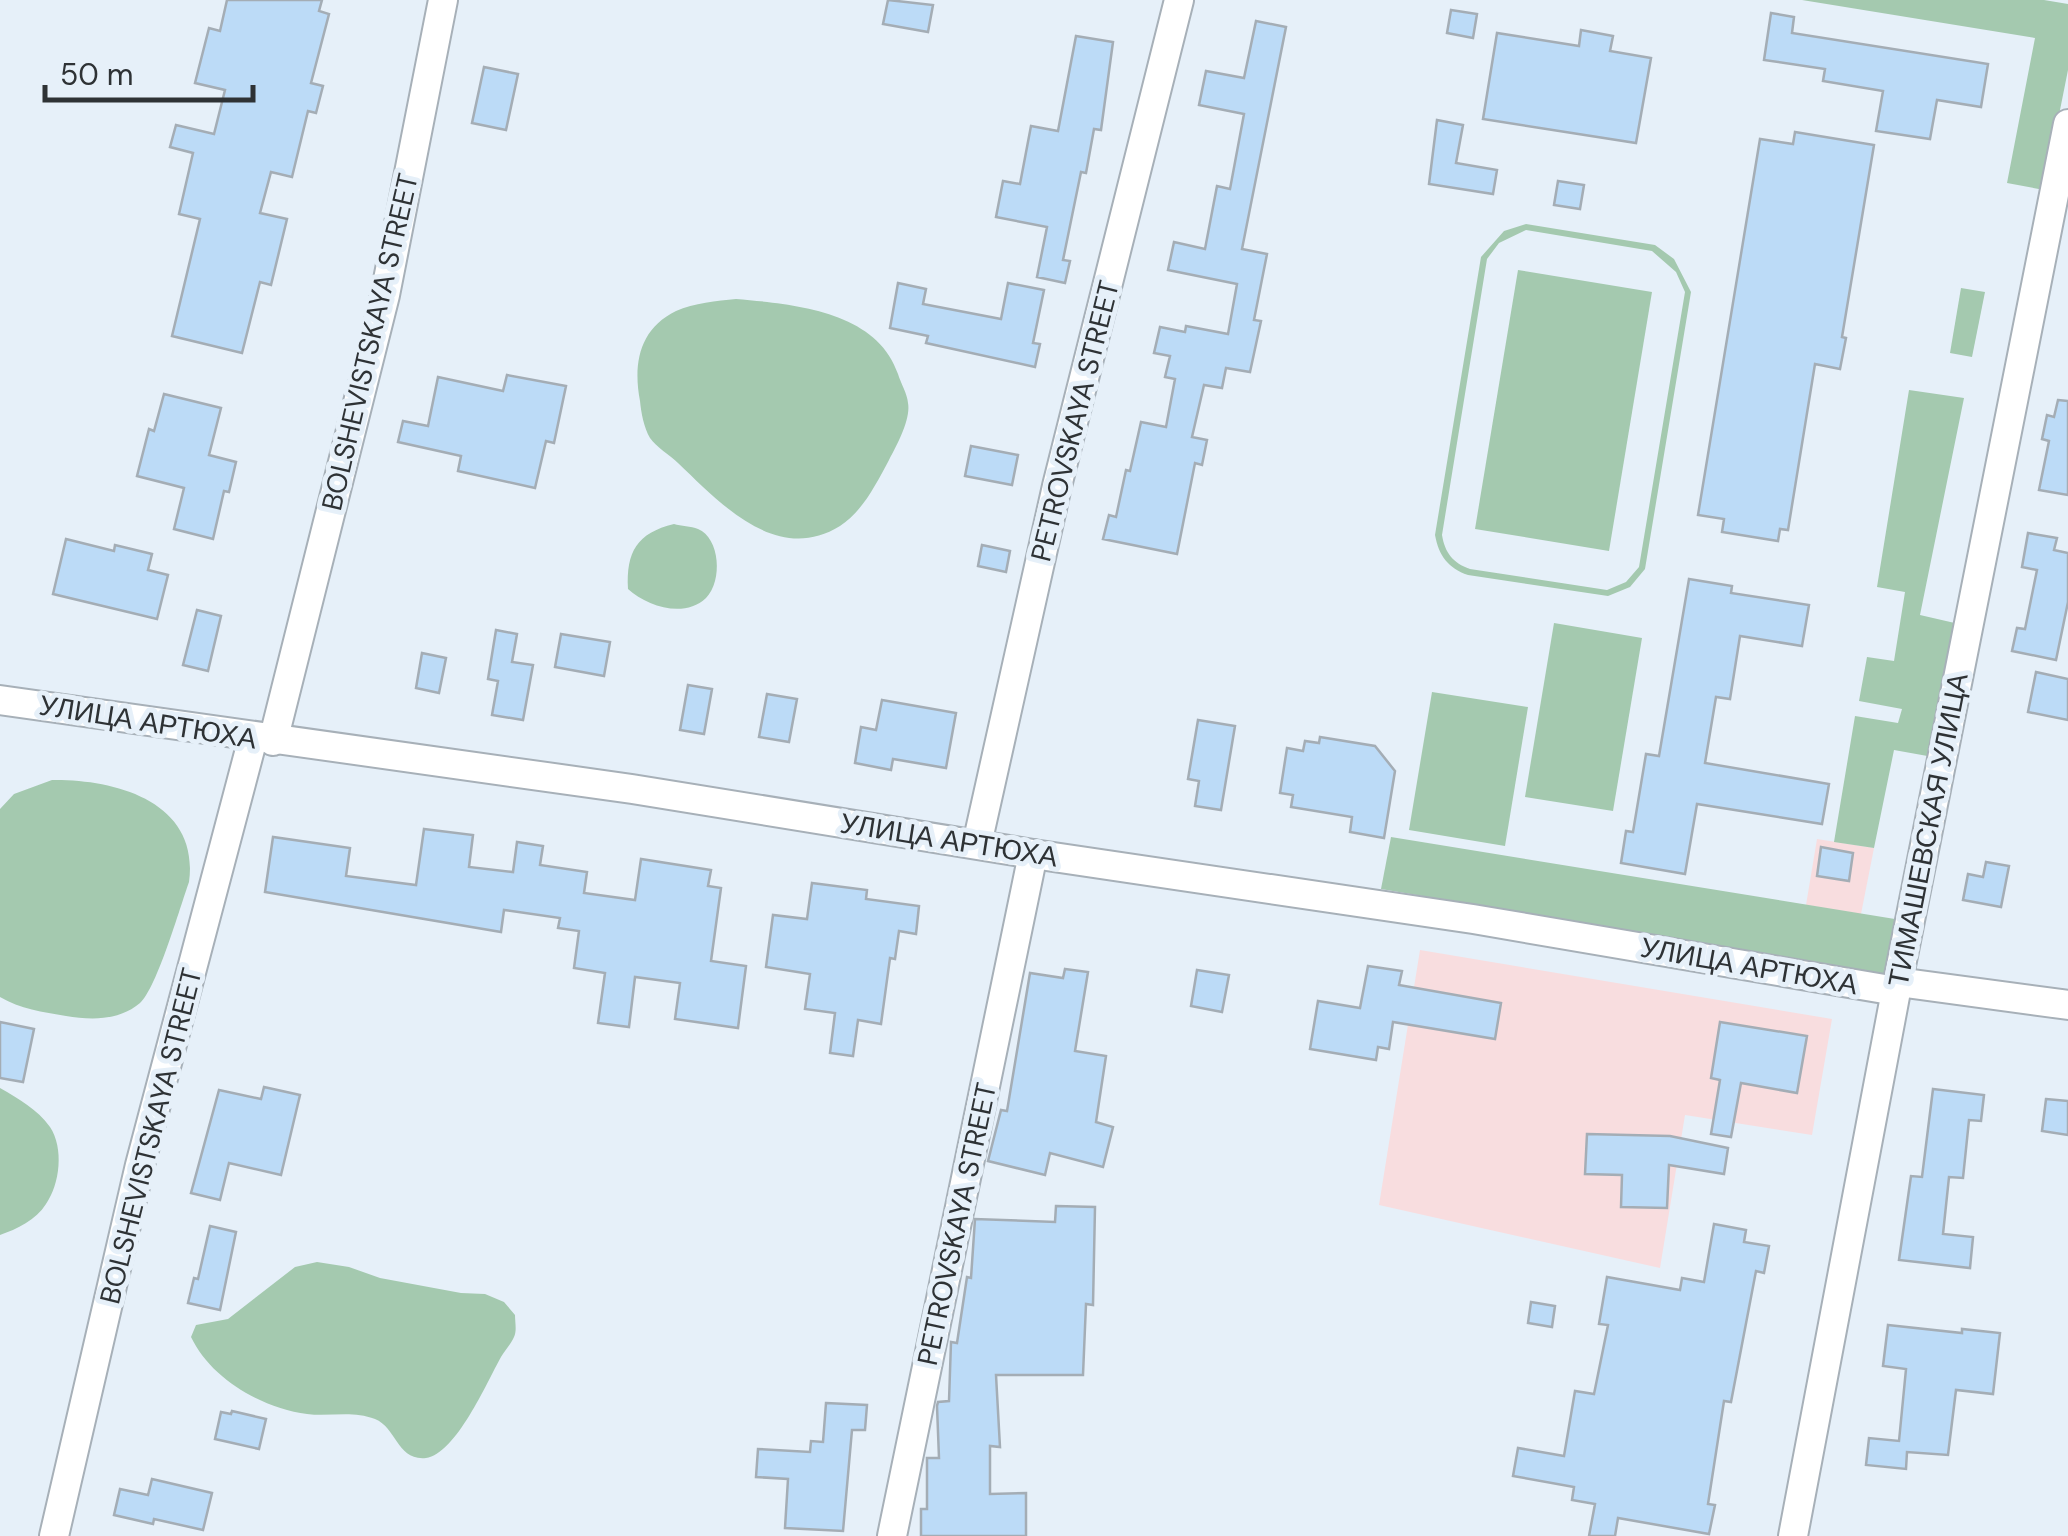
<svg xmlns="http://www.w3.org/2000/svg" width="2068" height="1536" font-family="'DM Sans',sans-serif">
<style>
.commercial{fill:#f8dddf}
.green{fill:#a4c9af;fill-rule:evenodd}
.building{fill:#bcdbf7;stroke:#a4adb5;stroke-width:2.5}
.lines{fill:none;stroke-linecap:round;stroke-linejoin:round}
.street-casing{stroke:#a7b0b8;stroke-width:32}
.street{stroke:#fff;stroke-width:28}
.labels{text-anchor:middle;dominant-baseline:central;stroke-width:10;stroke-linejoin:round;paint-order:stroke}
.street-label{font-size:28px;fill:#2e3235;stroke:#e6f0f9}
</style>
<rect width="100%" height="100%" fill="#e6f0f9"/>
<g class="commercial">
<path d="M 1817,839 L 1874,848 L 1861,914 L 1806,905 Z"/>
<path d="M 1420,950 L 1832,1019 L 1812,1135 L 1685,1115 L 1660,1268 L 1379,1205 Z"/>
</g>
<g class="green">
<path d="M 1802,0 L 2044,0 L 2068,4 L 2068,70 L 2044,190 L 2007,183 L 2035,38 Z"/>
<path d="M 1526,224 L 1655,245 L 1674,259 L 1691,292 L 1645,569 L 1630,587 L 1608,596 L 1468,575 C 1448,568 1439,556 1435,535 L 1481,257 L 1504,231 ZM 1526,230 L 1652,251 L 1676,272 L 1685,292 L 1639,567 L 1626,582 L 1607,590 L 1470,569 C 1453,563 1445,553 1442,535 L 1487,259 L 1499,243 Z"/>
<path d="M 1518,270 L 1652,292 L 1609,551 L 1475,529 Z"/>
<path d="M 1961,288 L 1985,292 L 1972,357 L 1950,353 Z"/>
<path d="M 736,299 C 794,304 877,311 898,374 C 901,384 907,393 908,403 C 911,419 897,445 889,460 C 876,484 863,511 840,526 C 777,565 721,504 678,463 C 670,455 656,447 650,438 C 644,428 641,412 640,401 C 633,364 639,329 676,311 C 694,303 717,301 736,299 Z"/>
<path d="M 1909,390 L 1964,398 L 1920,615 L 1959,624 L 1933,757 L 1894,750 L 1874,848 L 1834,842 L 1855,716 L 1898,723 L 1902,709 L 1859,701 L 1867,657 L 1894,661 L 1905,592 L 1877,587 Z"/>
<path d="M 674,524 C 681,526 691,526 698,529 C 720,538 723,581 706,598 C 684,619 647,606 628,589 C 626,552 637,533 674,524 Z"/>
<path d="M 1554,623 L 1642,638 L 1613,811 L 1525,797 Z"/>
<path d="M 1432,692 L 1528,707 L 1505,846 L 1409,830 Z"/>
<path d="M 52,780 C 116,779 200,802 189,882 C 180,907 157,988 140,1003 C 119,1021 91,1020 66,1016 C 43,1012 20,1009 0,997 L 0,809 L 14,794 Z"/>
<path d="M 1391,837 L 1901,920 L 1890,975 L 1381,889 Z"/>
<path d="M 0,1088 C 19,1099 37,1109 50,1127 C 64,1148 60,1184 46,1204 C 36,1220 17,1229 0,1235 Z"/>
<path d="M 317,1262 L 349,1267 L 380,1278 L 461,1293 L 485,1294 L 504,1302 L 515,1315 C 515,1322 517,1331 514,1337 C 511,1344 505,1350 501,1357 C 487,1382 456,1454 426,1458 C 397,1461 397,1428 375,1419 C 352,1410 330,1417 307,1414 C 262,1408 211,1379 191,1337 L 196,1325 L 228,1319 L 295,1267 Z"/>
</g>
<g class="building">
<path d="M 227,0 L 322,0 L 319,11 L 329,14 L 311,83 L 323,86 L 316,113 L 308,111 L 292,177 L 271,172 L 260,213 L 287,219 L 271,285 L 260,282 L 242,353 L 172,336 L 200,219 L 179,214 L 193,153 L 170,147 L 176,125 L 214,134 L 225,90 L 195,83 L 209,28 L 220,31 Z"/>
<path d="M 888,0 L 933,5 L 928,32 L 883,24 Z"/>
<path d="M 1451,10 L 1477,14 L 1473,38 L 1447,33 Z"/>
<path d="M 1771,13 L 1794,17 L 1792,33 L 1988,64 L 1981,107 L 1937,100 L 1930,139 L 1876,131 L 1883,91 L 1823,81 L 1825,69 L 1764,60 Z"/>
<path d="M 1256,21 L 1286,27 L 1242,249 L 1267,254 L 1254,320 L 1261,321 L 1250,372 L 1226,368 L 1222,388 L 1204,385 L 1192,437 L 1207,440 L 1202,465 L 1195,463 L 1177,554 L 1103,539 L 1109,515 L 1116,517 L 1126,470 L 1130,471 L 1141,422 L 1166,427 L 1175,379 L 1165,377 L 1170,356 L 1154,353 L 1160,327 L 1185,332 L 1186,326 L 1228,334 L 1237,284 L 1168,270 L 1174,242 L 1205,249 L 1217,186 L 1230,189 L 1244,114 L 1199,105 L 1206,71 L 1244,78 Z"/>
<path d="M 1581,30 L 1613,36 L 1610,51 L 1651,58 L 1636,143 L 1483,119 L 1497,33 L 1579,46 Z"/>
<path d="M 1076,36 L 1113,42 L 1101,130 L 1094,129 L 1086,173 L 1081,172 L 1063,260 L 1070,261 L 1065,283 L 1037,277 L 1047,227 L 996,217 L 1003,181 L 1020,184 L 1031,126 L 1058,131 Z"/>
<path d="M 484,67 L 518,74 L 506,130 L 472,123 Z"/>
<path d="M 1437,120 L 1463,125 L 1456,163 L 1497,170 L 1493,194 L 1429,184 Z"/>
<path d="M 1795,132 L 1874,145 L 1842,337 L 1846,338 L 1840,369 L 1815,364 L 1788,530 L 1780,529 L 1778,541 L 1722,532 L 1724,519 L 1698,515 L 1760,139 L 1793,144 Z"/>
<path d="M 1558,181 L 1584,185 L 1580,209 L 1554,205 Z"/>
<path d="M 898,283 L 926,289 L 923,304 L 1001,319 L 1008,283 L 1044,290 L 1033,343 L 1040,344 L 1035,367 L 926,343 L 928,336 L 890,328 Z"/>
<path d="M 507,375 L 566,386 L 554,443 L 546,441 L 535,488 L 458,471 L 461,456 L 398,442 L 403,421 L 428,426 L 438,377 L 503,391 Z"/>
<path d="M 164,394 L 221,408 L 209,455 L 236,462 L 229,492 L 224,491 L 213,539 L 174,529 L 184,488 L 137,476 L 149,429 L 154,431 Z"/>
<path d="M 2058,400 L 2068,401 L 2068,495 L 2039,490 L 2049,441 L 2042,439 L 2047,415 L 2054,417 Z"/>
<path d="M 971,446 L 1018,455 L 1012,485 L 965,476 Z"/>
<path d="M 2028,533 L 2057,538 L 2054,550 L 2068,553 L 2068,602 L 2056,660 L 2012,651 L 2017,628 L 2025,629 L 2037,570 L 2022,567 Z"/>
<path d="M 66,539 L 114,551 L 115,545 L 152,554 L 148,570 L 168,575 L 157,619 L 53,594 Z"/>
<path d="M 982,545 L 1010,551 L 1006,572 L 978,566 Z"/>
<path d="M 1689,579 L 1732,586 L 1731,593 L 1809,605 L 1802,646 L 1740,636 L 1730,699 L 1716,697 L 1705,763 L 1829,784 L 1822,824 L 1697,804 L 1685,874 L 1621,863 L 1626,831 L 1633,832 L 1646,754 L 1659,756 Z"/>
<path d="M 197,610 L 221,616 L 208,671 L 183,665 Z"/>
<path d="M 496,630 L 517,634 L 512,662 L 533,665 L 523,720 L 492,715 L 498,681 L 488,679 Z"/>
<path d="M 561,634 L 610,642 L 604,676 L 555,667 Z"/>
<path d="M 422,653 L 446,658 L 439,693 L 416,688 Z"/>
<path d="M 2036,672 L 2068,679 L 2068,720 L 2028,712 Z"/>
<path d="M 688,685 L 712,689 L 704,734 L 680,730 Z"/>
<path d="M 767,694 L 797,699 L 789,742 L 759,737 Z"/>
<path d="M 882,700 L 956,713 L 946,768 L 893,759 L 891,770 L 855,763 L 861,727 L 876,730 Z"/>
<path d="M 1198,720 L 1235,726 L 1221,810 L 1195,806 L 1199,781 L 1188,779 Z"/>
<path d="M 1320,737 L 1375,746 L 1395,771 L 1384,838 L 1350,832 L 1352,817 L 1291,807 L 1293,795 L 1280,793 L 1287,748 L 1303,751 L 1305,741 L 1319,743 Z"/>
<path d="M 424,829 L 473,835 L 469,867 L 513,872 L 517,842 L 543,846 L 540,865 L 587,872 L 584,893 L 635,900 L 641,859 L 711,870 L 708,886 L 721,888 L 711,961 L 746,966 L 738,1028 L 675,1019 L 680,983 L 635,977 L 629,1027 L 598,1023 L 605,973 L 574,968 L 579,931 L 558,928 L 560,918 L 504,910 L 501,932 L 265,892 L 273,837 L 350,848 L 346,876 L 416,885 Z"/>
<path d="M 1821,847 L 1853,853 L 1849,881 L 1817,876 Z"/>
<path d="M 1986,862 L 2009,866 L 2001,907 L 1963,900 L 1968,874 L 1983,877 Z"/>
<path d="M 812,883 L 867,890 L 866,899 L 919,906 L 916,934 L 899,931 L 895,959 L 890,958 L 881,1024 L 858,1020 L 853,1056 L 830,1053 L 835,1013 L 805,1009 L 810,974 L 766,967 L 773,915 L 807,919 Z"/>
<path d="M 1368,966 L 1402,971 L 1399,985 L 1501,1003 L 1495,1039 L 1393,1022 L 1389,1049 L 1378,1047 L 1376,1060 L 1310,1049 L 1318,1001 L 1360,1008 Z"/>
<path d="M 1065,969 L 1088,972 L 1075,1051 L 1106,1056 L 1096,1122 L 1113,1127 L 1103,1167 L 1050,1153 L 1045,1175 L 988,1161 L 1001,1110 L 1007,1111 L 1030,973 L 1063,978 Z"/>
<path d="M 1197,970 L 1229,975 L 1222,1012 L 1191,1006 Z"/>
<path d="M 0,1022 L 34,1029 L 23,1082 L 0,1078 Z"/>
<path d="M 1720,1022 L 1807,1036 L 1797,1093 L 1741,1083 L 1731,1137 L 1711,1134 L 1720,1080 L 1711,1078 Z"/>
<path d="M 264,1087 L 300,1095 L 281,1175 L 229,1163 L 220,1200 L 191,1193 L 219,1090 L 261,1099 Z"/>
<path d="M 1933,1089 L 1984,1095 L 1981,1121 L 1969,1120 L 1963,1178 L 1949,1177 L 1943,1234 L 1973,1237 L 1970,1268 L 1899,1260 L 1911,1176 L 1922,1177 Z"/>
<path d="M 2046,1099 L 2068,1101 L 2068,1135 L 2042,1131 Z"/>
<path d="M 1587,1134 L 1670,1136 L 1728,1148 L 1724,1174 L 1669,1165 L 1667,1208 L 1621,1207 L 1622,1175 L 1585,1174 Z"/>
<path d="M 1056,1206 L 1095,1207 L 1093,1305 L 1086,1304 L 1083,1375 L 996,1375 L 1000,1447 L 990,1446 L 990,1494 L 1026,1493 L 1026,1536 L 921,1536 L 921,1509 L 927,1509 L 927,1458 L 939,1458 L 937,1406 L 938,1402 L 949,1401 L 951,1342 L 957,1343 L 967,1277 L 971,1278 L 975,1219 L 1055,1222 Z"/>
<path d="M 1714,1224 L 1746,1230 L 1744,1242 L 1769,1246 L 1764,1273 L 1756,1271 L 1731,1402 L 1724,1401 L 1708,1504 L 1715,1505 L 1709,1534 L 1618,1518 L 1615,1536 L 1589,1536 L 1595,1504 L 1572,1500 L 1574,1487 L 1513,1476 L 1518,1448 L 1564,1456 L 1575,1391 L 1594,1394 L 1608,1325 L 1599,1324 L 1607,1277 L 1680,1290 L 1682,1278 L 1704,1282 Z"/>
<path d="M 210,1226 L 236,1232 L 220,1310 L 188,1303 L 194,1278 L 198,1279 Z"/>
<path d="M 1531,1302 L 1555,1306 L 1552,1327 L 1528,1323 Z"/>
<path d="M 1888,1325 L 1962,1333 L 1962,1329 L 2000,1333 L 1993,1394 L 1956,1390 L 1948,1455 L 1907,1452 L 1906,1469 L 1866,1465 L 1869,1438 L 1899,1441 L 1906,1369 L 1883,1366 Z"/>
<path d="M 826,1403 L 867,1405 L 865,1430 L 852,1430 L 843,1531 L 785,1528 L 788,1479 L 756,1477 L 758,1449 L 810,1452 L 811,1441 L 823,1442 Z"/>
<path d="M 232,1411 L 266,1419 L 259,1449 L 215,1439 L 221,1412 L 231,1414 Z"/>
<path d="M 152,1479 L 212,1493 L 203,1530 L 154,1519 L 153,1524 L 114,1515 L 120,1489 L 148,1495 Z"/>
</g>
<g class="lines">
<g class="street-casing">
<g id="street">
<path d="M 0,700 L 632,789 L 1033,854 L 1473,919 L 1896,991"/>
<path d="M 273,741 L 385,295 L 443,0"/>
<path d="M 977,844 L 1057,486 L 1179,0"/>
<path d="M 1898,982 L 2068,1005"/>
<path d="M 54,1536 L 140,1165 L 253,738"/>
<path d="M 892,1536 L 1033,854"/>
<path d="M 1793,1536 L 1896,991 L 2068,124"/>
</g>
</g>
<use href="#street" class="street"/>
</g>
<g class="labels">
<g class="street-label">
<text transform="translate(370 342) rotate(-77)">BOLSHEVISTSKAYA STREET</text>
<text transform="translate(1075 421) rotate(-76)">PETROVSKAYA STREET</text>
<text transform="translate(148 722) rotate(9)">УЛИЦА АРТЮХА</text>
<text transform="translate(1928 830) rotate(-79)">ТИМАШЕВСКАЯ УЛИЦА</text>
<text transform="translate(949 840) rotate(9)">УЛИЦА АРТЮХА</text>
<text transform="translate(1749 966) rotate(10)">УЛИЦА АРТЮХА</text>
<text transform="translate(151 1136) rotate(-76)">BOLSHEVISTSKAYA STREET</text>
<text transform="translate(957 1224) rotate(-78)">PETROVSKAYA STREET</text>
</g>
</g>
<path d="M45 85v15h208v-15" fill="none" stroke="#2e3235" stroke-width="5"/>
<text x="60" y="85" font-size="30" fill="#2e3235" stroke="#e6f0f9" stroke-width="8" paint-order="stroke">50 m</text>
</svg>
